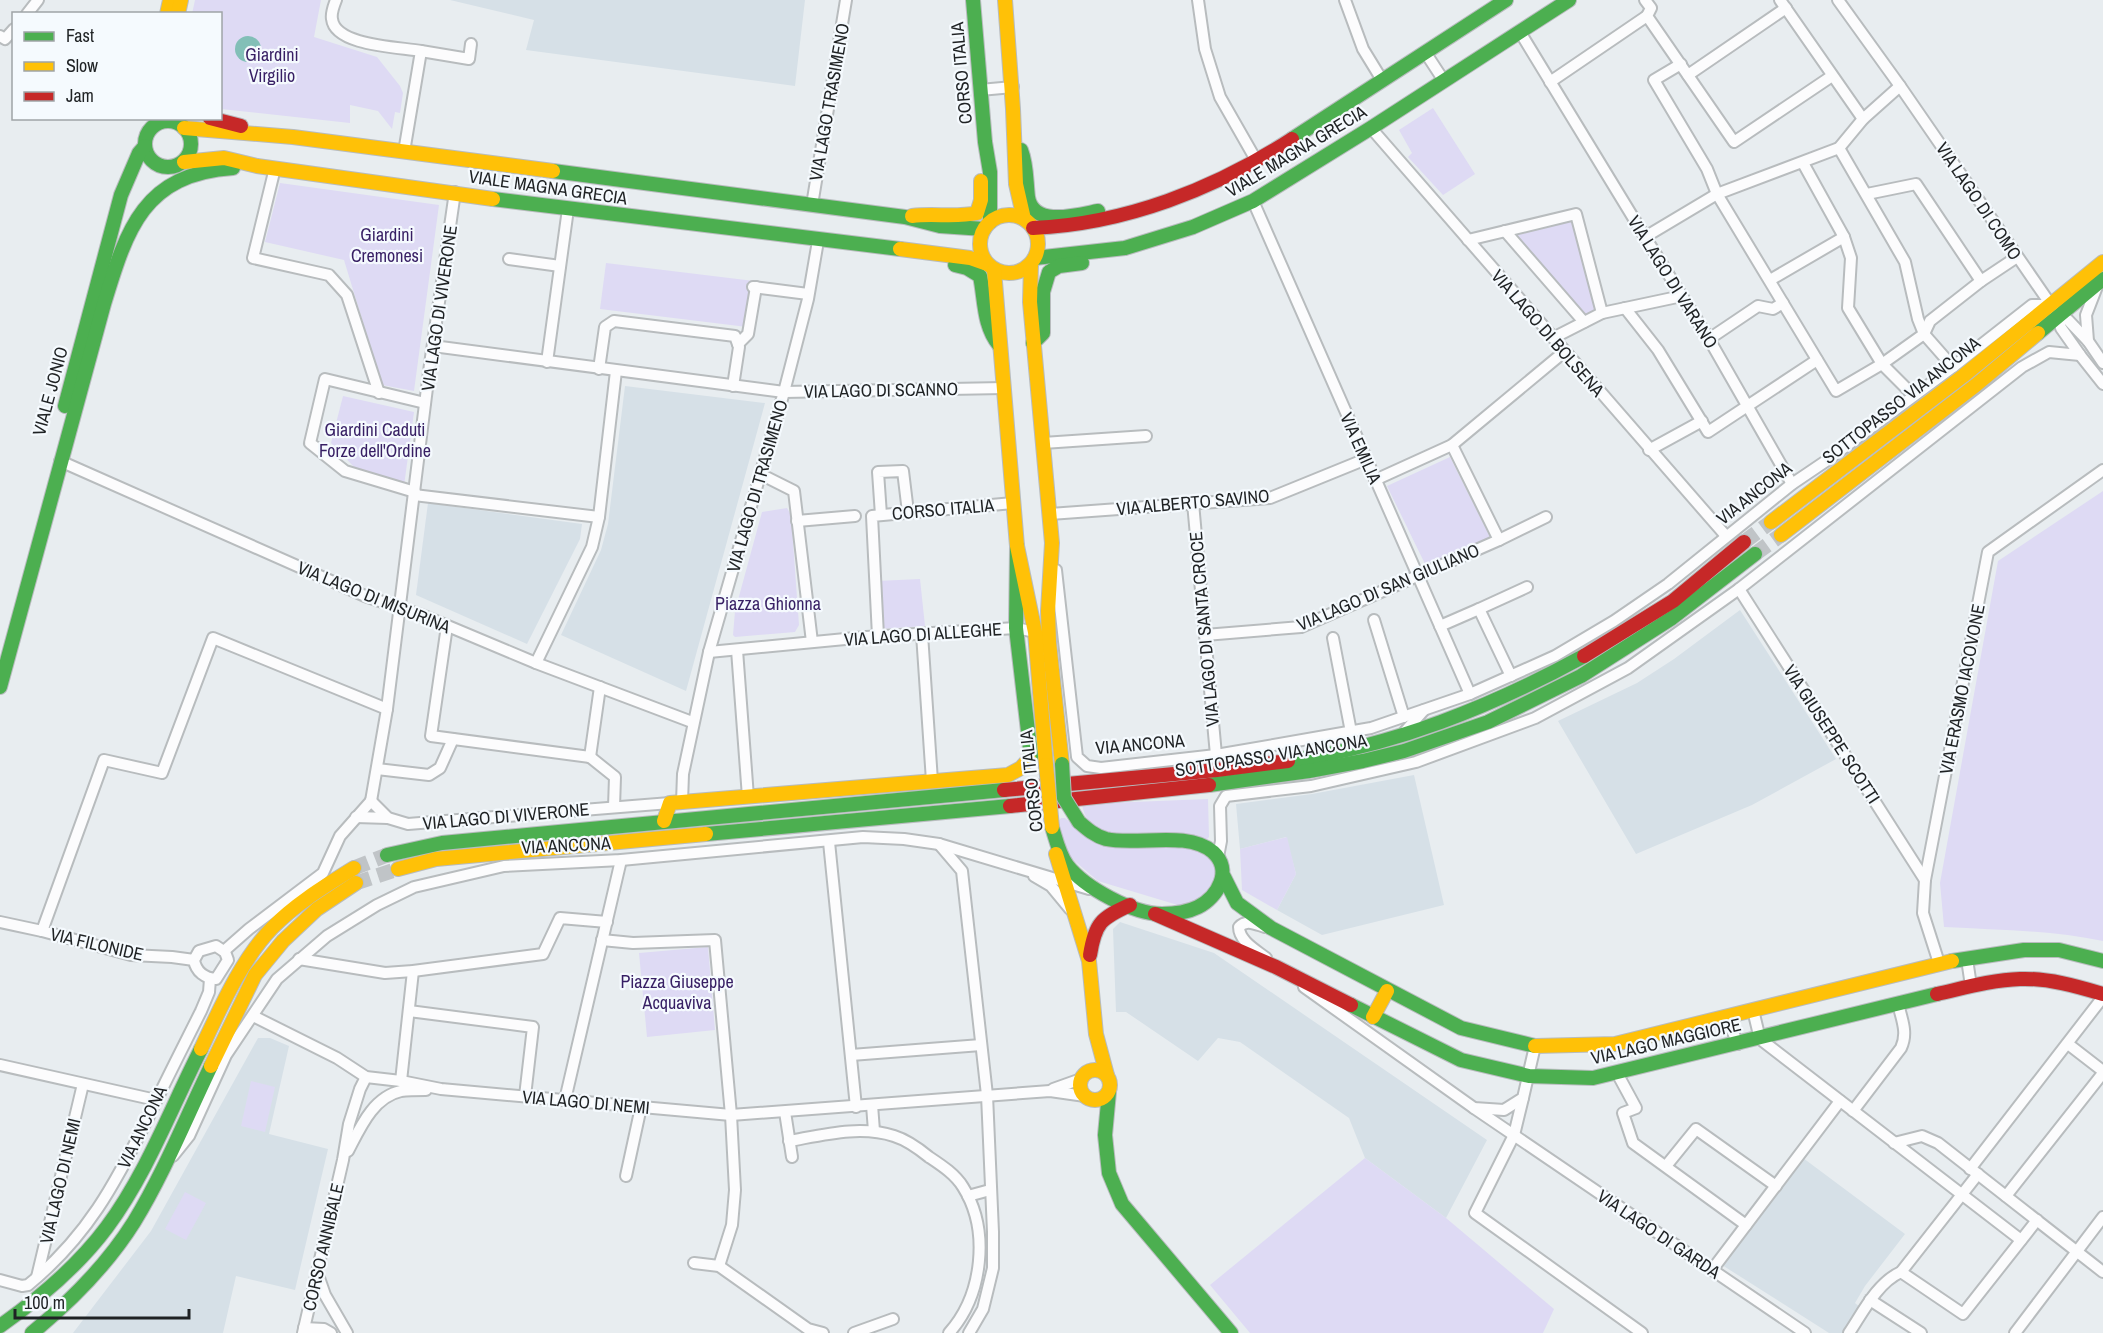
<svg xmlns="http://www.w3.org/2000/svg" width="2103" height="1333" font-family="'Archivo Narrow',sans-serif">
<style>
.built{fill:#d6e0e7}
.green{fill:#dedaf4}
.water{fill:#82bfb7}
.lines{fill:none;stroke-linecap:round;stroke-linejoin:round}
.secondary-tunnel{stroke:#c0c4c7;stroke-width:15;stroke-dasharray:15 8;stroke-linecap:butt}
.street-casing{stroke:#b8bcbe;stroke-width:14}
.fast-casing{stroke:#b8bcbe;stroke-width:16}
.slow-casing{stroke:#b8bcbe;stroke-width:16}
.jam-casing{stroke:#b8bcbe;stroke-width:16}
.street{stroke:#fcfcfd;stroke-width:10}
.fast{stroke:#4caf50;stroke-width:14}
.slow{stroke:#ffc107;stroke-width:14}
.jam{stroke:#c62828;stroke-width:14}
.fast-bridge-casing{stroke:#b8bcbe;stroke-width:16;stroke-linecap:butt}
.slow-bridge-casing{stroke:#b8bcbe;stroke-width:16;stroke-linecap:butt}
.fast-bridge{stroke:#4caf50;stroke-width:14}
.slow-bridge{stroke:#ffc107;stroke-width:14}
.labels{text-anchor:middle;dominant-baseline:central;stroke-width:4.5;stroke-linejoin:round;paint-order:stroke}
.park-label{font-size:18px;fill:#371f64;stroke:#f5fafe}
.street-label{font-size:18px;fill:#1f2224;stroke:#f5fafe}
</style>
<rect width="100%" height="100%" fill="#e8edf0"/>
<g class="built">
<path d="M 450,0 L 805,0 L 795,86 L 526,50 L 534,20 Z"/>
<path d="M 625,386 L 765,403 L 686,691 L 561,635 L 601,550 L 608,524 Z"/>
<path d="M 428,503 L 582,524 L 580,539 L 527,644 L 416,595 Z"/>
<path d="M 1740,610 L 1836,759 L 1752,805 L 1636,854 L 1558,721 L 1637,683 L 1674,659 Z"/>
<path d="M 1414,775 L 1444,905 L 1322,935 L 1277,910 L 1296,874 L 1286,837 L 1240,849 L 1236,804 L 1312,794 Z"/>
<path d="M 1120,922 L 1214,953 L 1487,1140 L 1446,1218 L 1365,1158 L 1349,1118 L 1240,1042 L 1218,1038 L 1198,1061 L 1126,1012 L 1116,1012 L 1113,929 Z"/>
<path d="M 258,1038 L 270,1038 L 289,1046 L 269,1134 L 328,1149 L 295,1290 L 236,1276 L 223,1333 L 73,1333 L 151,1231 Z"/>
<path d="M 1803,1158 L 1905,1234 L 1865,1286 L 1855,1303 L 1861,1308 L 1844,1333 L 1829,1333 L 1722,1265 Z"/>
</g>
<g class="green">
<path d="M 195,0 L 321,0 L 314,37 L 377,57 L 400,86 L 403,93 L 400,113 L 395,112 L 392,129 L 378,111 L 350,105 L 350,123 L 221,109 L 220,14 L 192,14 Z"/>
<path d="M 1433,108 L 1475,174 L 1443,195 L 1408,157 L 1412,153 L 1399,130 Z"/>
<path d="M 280,183 L 439,205 L 414,391 L 382,385 L 344,260 L 265,242 Z"/>
<path d="M 1572,219 L 1598,312 L 1587,318 L 1516,237 L 1518,231 Z"/>
<path d="M 606,263 L 754,281 L 747,327 L 600,309 Z"/>
<path d="M 343,396 L 414,412 L 404,486 L 358,471 L 331,443 Z"/>
<path d="M 1450,457 L 1490,537 L 1426,566 L 1387,486 Z"/>
<path d="M 2103,491 L 2103,941 C 2051,930 1998,930 1944,927 L 1940,883 L 1998,561 Z"/>
<path d="M 787,508 L 791,515 L 799,625 L 795,632 L 735,637 L 733,635 L 735,611 L 762,512 Z"/>
<path d="M 920,579 L 925,626 L 880,629 L 877,581 Z"/>
<path d="M 1208,799 L 1209,837 L 1207,839 C 1193,838 1179,836 1164,836 C 1135,835 1087,842 1082,804 Z"/>
<path d="M 1061,818 L 1065,818 L 1088,838 L 1199,850 L 1216,863 L 1217,879 L 1203,897 L 1181,906 L 1098,881 L 1071,858 L 1066,849 L 1058,822 Z"/>
<path d="M 1287,837 L 1296,874 L 1277,910 L 1242,890 L 1240,849 Z"/>
<path d="M 708,947 L 715,1030 L 647,1037 L 639,953 Z"/>
<path d="M 251,1081 L 275,1087 L 265,1132 L 241,1126 Z"/>
<path d="M 1365,1158 L 1446,1218 L 1554,1309 L 1543,1333 L 1250,1333 L 1210,1285 Z"/>
<path d="M 185,1192 L 206,1203 L 186,1240 L 165,1229 Z"/>
</g>
<circle class="water" cx="248" cy="49" r="13"/>
<g class="lines">
<g class="secondary-tunnel">
<path d="M 1744,542 L 1771,522"/>
<path d="M 1755,554 L 1781,535"/>
<path d="M 354,868 L 387,855"/>
<path d="M 356,883 L 398,869"/>
</g>
<g class="street-casing">
<g id="street">
<path d="M 336,0 C 334,5 331,14 332,19 C 335,46 399,47 421,51 L 404,152"/>
<path d="M 1198,0 L 1205,49 L 1220,97 L 1256,160"/>
<path d="M 1345,0 L 1363,49 L 1382,80"/>
<path d="M 1645,0 L 1651,8 L 1647,16 L 1734,142 L 1832,76"/>
<path d="M 1780,0 L 1863,119"/>
<path d="M 1838,0 L 1900,86 L 2051,305 L 2058,317 L 2061,328 L 2080,355 L 2103,384"/>
<path d="M 27,14 L 38,0"/>
<path d="M 1520,32 L 1645,237 L 1709,339 L 1792,484"/>
<path d="M 0,36 L 5,39 L 14,29"/>
<path d="M 421,51 L 469,59 L 471,44"/>
<path d="M 1425,52 L 1444,81"/>
<path d="M 1681,64 L 1654,80 L 1707,169 L 1717,194 L 1836,391 L 1882,364 L 1924,334 L 1930,321 L 1981,281 L 2017,257"/>
<path d="M 1688,75 L 1786,8"/>
<path d="M 1550,82 L 1647,16"/>
<path d="M 980,90 L 1013,87"/>
<path d="M 1371,128 L 1726,536"/>
<path d="M 1839,148 L 1905,262 L 1918,319 L 1924,334 L 1953,367"/>
<path d="M 1803,163 L 1844,237 L 1851,258 L 1848,308 L 1882,364 L 1913,395"/>
<path d="M 275,168 L 253,258 L 329,275 L 347,295 L 379,393"/>
<path d="M 1867,194 L 1916,184 L 1981,281"/>
<path d="M 1253,201 L 1470,694"/>
<path d="M 812,205 L 846,0"/>
<path d="M 1505,231 L 1584,322"/>
<path d="M 1645,237 L 1717,194 L 1839,148 L 1863,119 L 1900,86"/>
<path d="M 1468,240 L 1576,214 L 1602,313"/>
<path d="M 509,259 L 560,266"/>
<path d="M 1770,280 L 1844,237"/>
<path d="M 2098,284 L 2086,315 L 2088,341 L 2103,363"/>
<path d="M 753,287 L 808,294"/>
<path d="M 1625,308 L 1658,350 L 1708,432 L 1817,360"/>
<path d="M 2058,317 L 2068,320 L 2088,341"/>
<path d="M 1553,338 L 1602,313 L 1682,296"/>
<path d="M 1709,339 L 1758,306 L 1773,309 L 1783,303"/>
<path d="M 738,344 L 748,334 L 756,287"/>
<path d="M 433,346 L 784,392 L 1004,388"/>
<path d="M 547,362 L 568,209"/>
<path d="M 599,369 L 605,327 L 614,321 L 735,336 L 739,347 L 733,386"/>
<path d="M 1043,443 L 1146,436"/>
<path d="M 1649,450 L 1702,421"/>
<path d="M 60,461 L 365,596 L 424,616 L 536,663 L 692,722"/>
<path d="M 760,474 L 794,491 L 812,642"/>
<path d="M 1375,480 L 1452,445 L 1564,352"/>
<path d="M 415,492 L 345,471 L 310,443 L 325,379 L 425,403"/>
<path d="M 414,495 L 599,517"/>
<path d="M 1193,503 L 1216,755"/>
<path d="M 1050,514 L 1270,498 L 1366,459"/>
<path d="M 881,515 L 878,472 L 903,471 L 908,512"/>
<path d="M 797,521 L 855,516"/>
<path d="M 1499,540 L 1546,517"/>
<path d="M 1056,570 L 1077,757 L 1087,766 L 1101,768 L 1216,755 L 1371,728 L 1470,694 L 1555,656 L 1614,621 L 1668,584 L 1792,484 L 1826,461 L 1953,367 L 2032,305 L 2050,305"/>
<path d="M 1739,589 L 1925,880"/>
<path d="M 1374,620 L 1404,717"/>
<path d="M 447,626 L 431,736 L 590,757"/>
<path d="M 1440,626 L 1479,609"/>
<path d="M 922,634 L 932,781"/>
<path d="M 1205,635 L 1301,627 L 1499,540 L 1452,445"/>
<path d="M 878,636 L 872,516 L 1013,503"/>
<path d="M 1333,638 L 1351,732"/>
<path d="M 737,650 L 748,797"/>
<path d="M 709,652 L 866,637 L 1016,628 L 1035,632"/>
<path d="M 536,663 L 592,547 L 599,517 L 616,371"/>
<path d="M 1511,676 L 1479,609 L 1527,587"/>
<path d="M 1401,736 L 1424,710"/>
<path d="M 590,757 L 600,687"/>
<path d="M 590,757 L 615,777 L 614,807"/>
<path d="M 377,769 L 429,775 L 440,768 L 453,739"/>
<path d="M 371,801 L 387,709 L 430,364 L 455,192"/>
<path d="M 371,801 L 388,818 L 408,824 L 670,803"/>
<path d="M 682,802 L 683,774 L 709,652 L 784,392 L 808,299 L 818,241"/>
<path d="M 356,817 L 388,818"/>
<path d="M 829,842 L 856,1107"/>
<path d="M 939,844 L 962,871 L 987,1095 L 993,1232 L 993,1268 L 983,1309 L 969,1333"/>
<path d="M 1218,857 L 1221,841 L 1220,806 L 1226,796 L 1311,786 L 1416,762 L 1535,718 L 1628,668 L 1739,589 L 2022,367 L 2049,352 L 2080,355"/>
<path d="M 1034,876 L 1051,886 L 1070,909"/>
<path d="M 0,922 L 42,931 L 131,955 L 172,957 L 194,960"/>
<path d="M 1265,927 C 1255,924 1246,919 1239,927 C 1239,941 1256,950 1266,958"/>
<path d="M 42,931 L 104,760 L 162,773 L 213,638 L 387,709"/>
<path d="M 602,940 L 633,943 L 715,940 L 731,1115 L 735,1190 L 732,1225 L 719,1266"/>
<path d="M 216,946 L 225,952 L 228,960 L 216,979 C 205,978 196,972 194,960 L 199,951 Z"/>
<path d="M 224,951 L 249,929 L 323,873 L 340,836 L 371,801"/>
<path d="M 299,959 L 385,973 L 413,971 L 543,954 L 560,918 L 607,922"/>
<path d="M 1967,959 L 1971,986"/>
<path d="M 1939,963 L 1923,913 L 1925,880 L 1988,552 L 2103,470"/>
<path d="M 1304,987 L 1474,1108 L 1504,1110 L 1523,1098 L 1535,1046"/>
<path d="M 1753,1010 L 1760,1039 L 2021,1240"/>
<path d="M 409,1011 L 533,1027 L 525,1096"/>
<path d="M 253,1016 L 337,1058 L 366,1077 L 401,1081 L 441,1089 L 731,1115 L 1050,1091 L 1085,1096"/>
<path d="M 1726,1016 L 1738,1044"/>
<path d="M 2068,1044 L 2103,1071"/>
<path d="M 851,1055 L 981,1045"/>
<path d="M 0,1065 L 156,1100"/>
<path d="M 1617,1073 L 1636,1108 L 1623,1113 L 1633,1143 L 1746,1225"/>
<path d="M 401,1081 L 413,971"/>
<path d="M 1053,1089 L 1081,1079"/>
<path d="M 1523,1098 L 1514,1135 L 1475,1213 L 1642,1333"/>
<path d="M 565,1100 L 621,860"/>
<path d="M 872,1105 L 874,1131"/>
<path d="M 1474,1108 L 1805,1333"/>
<path d="M 1853,1111 L 1901,1048 C 1908,1033 1902,1020 1898,1004"/>
<path d="M 785,1112 L 792,1157"/>
<path d="M 789,1141 C 823,1135 860,1125 894,1136 C 907,1140 918,1148 929,1157 C 941,1165 955,1174 963,1187 C 990,1230 983,1295 949,1333"/>
<path d="M 1894,1143 L 1922,1136 L 1938,1143 L 2103,1272"/>
<path d="M 348,1151 C 360,1128 373,1097 401,1091 C 409,1090 418,1090 426,1090"/>
<path d="M 173,1156 L 189,1136 L 226,1055 L 277,979 L 327,936 L 377,905 L 414,887 L 504,866 L 621,860 L 863,837 L 904,839 L 939,844 L 1089,889"/>
<path d="M 1666,1166 L 1696,1129 L 1776,1186"/>
<path d="M 1970,1169 L 2103,997"/>
<path d="M 626,1176 L 641,1107"/>
<path d="M 968,1196 L 990,1190"/>
<path d="M 2006,1196 L 2103,1073"/>
<path d="M 694,1263 L 719,1266 L 808,1329 L 823,1333"/>
<path d="M 1712,1270 L 1840,1101"/>
<path d="M 1901,1272 L 1963,1314 L 2037,1220"/>
<path d="M 318,1275 L 325,1295 L 347,1333"/>
<path d="M 37,1277 L 83,1084"/>
<path d="M 0,1280 L 22,1286 L 28,1285 C 87,1237 115,1184 148,1118 C 165,1082 183,1047 201,1011 L 209,992 L 210,979"/>
<path d="M 1870,1300 L 1921,1333"/>
<path d="M 304,1328 L 324,1329 L 331,1333"/>
<path d="M 303,1333 L 343,1160 L 349,1124 L 360,1089 L 366,1077"/>
<path d="M 854,1333 L 893,1319"/>
<path d="M 1849,1333 C 1863,1312 1877,1283 1901,1272 L 1978,1174"/>
<path d="M 2015,1333 L 2103,1217"/>
</g>
</g>
<g class="fast-casing">
<g id="fast">
<path d="M 973,0 L 985,142 L 990,172 L 990,222"/>
<circle cx="168" cy="144" r="23"/>
<path d="M 1292,139 L 1506,0"/>
<path d="M 1021,150 C 1027,165 1026,181 1028,197 C 1033,228 1077,215 1098,211"/>
<path d="M 553,171 L 905,217 L 940,226 L 984,229"/>
<path d="M 493,199 L 900,249"/>
<path d="M 1035,258 L 1125,248 L 1193,227 L 1253,201 L 1371,128 L 1569,0"/>
<path d="M 955,265 L 967,268 L 980,276 C 985,300 983,325 999,345"/>
<path d="M 2038,333 L 2103,279"/>
<path d="M 1033,343 L 1043,333 L 1043,292 L 1049,272 L 1059,266 L 1082,263"/>
<path d="M 65,406 L 121,195 L 139,153 L 145,146"/>
<path d="M 1017,546 L 1016,628 L 1031,757 L 1029,759"/>
<path d="M 0,687 L 104,304 C 127,228 144,174 233,168"/>
<path d="M 1288,761 C 1394,746 1491,707 1584,656"/>
<path d="M 1209,785 L 1309,771 L 1363,761 L 1404,751 L 1488,722 L 1581,676 L 1672,618 L 1755,554"/>
<path d="M 1052,827 C 1056,840 1059,854 1067,865 C 1085,888 1133,914 1162,914 C 1173,914 1188,912 1198,907 C 1218,897 1233,870 1213,852 C 1187,830 1137,846 1106,839 C 1095,836 1087,829 1079,822"/>
<path d="M 706,834 L 1010,806"/>
<path d="M 387,855 L 442,843 L 1004,790"/>
<path d="M 1224,877 L 1237,903 L 1271,928 L 1461,1028 L 1535,1046"/>
<path d="M 1952,961 L 2024,950 L 2059,950 L 2103,961"/>
<path d="M 1351,1005 L 1461,1060 L 1529,1076 L 1593,1078 L 1937,994"/>
<path d="M 1109,1092 L 1105,1135 L 1109,1173 L 1122,1204 L 1231,1333"/>
<path d="M 0,1326 C 40,1298 78,1266 107,1227 C 147,1173 171,1108 201,1049"/>
<path d="M 32,1333 C 71,1301 107,1265 134,1222 C 164,1173 186,1118 211,1066"/>
</g>
</g>
<g class="slow-casing">
<g id="slow">
<path d="M 1005,0 L 1013,109 L 1016,184 L 1024,219"/>
<path d="M 167,14 L 170,0"/>
<path d="M 178,14 L 181,0"/>
<path d="M 184,128 L 293,137 L 553,171"/>
<path d="M 184,162 L 224,158 L 257,166 L 493,199"/>
<circle cx="1009" cy="244" r="29"/>
<path d="M 912,216 C 934,213 955,218 977,213 L 981,200 L 981,181"/>
<path d="M 900,249 L 970,258 L 987,264"/>
<path d="M 1031,264 L 1030,302 L 1052,543 L 1048,611 L 1049,642 L 1062,764"/>
<path d="M 994,270 L 1017,546 L 1035,632 L 1046,765"/>
<path d="M 1771,522 L 1963,376 L 2103,262"/>
<path d="M 1781,535 L 1976,385 L 2038,333"/>
<path d="M 664,821 L 670,803 L 1008,775 L 1021,768 L 1029,759"/>
<path d="M 1056,854 L 1089,961 L 1096,1034 L 1107,1075"/>
<path d="M 398,869 L 436,859 L 706,834"/>
<path d="M 1373,1017 L 1387,991"/>
<path d="M 1535,1046 L 1615,1044 L 1952,961"/>
<path d="M 201,1049 C 220,1009 241,960 272,928 C 295,904 325,886 354,868"/>
<path d="M 211,1066 L 255,975 L 283,941 L 317,909 L 356,883"/>
<circle cx="1095" cy="1085" r="15"/>
</g>
</g>
<g class="jam-casing">
<g id="jam">
<path d="M 210,118 L 241,126"/>
<path d="M 1033,228 C 1125,224 1215,189 1292,139"/>
<path d="M 1584,656 L 1673,601 L 1744,542"/>
<path d="M 1004,790 L 1217,770 L 1288,761"/>
<path d="M 1010,806 L 1209,785"/>
<path d="M 1155,914 L 1276,967 L 1351,1005"/>
<path d="M 1090,955 C 1095,923 1101,918 1130,905"/>
<path d="M 1937,994 C 1964,988 1992,980 2020,979 C 2048,978 2076,986 2103,994"/>
</g>
</g>
<use href="#street" class="street"/>
<use href="#fast" class="fast"/>
<use href="#slow" class="slow"/>
<use href="#jam" class="jam"/>
<g class="fast-bridge-casing">
<path id="fast-bridge" d="M 1062,764 L 1064,798 L 1079,822"/>
</g>
<g class="slow-bridge-casing">
<path id="slow-bridge" d="M 1046,765 L 1052,827"/>
</g>
<use href="#fast-bridge" class="fast-bridge"/>
<use href="#slow-bridge" class="slow-bridge"/>
</g>
<g class="labels">
<g class="park-label">
<text x="272" y="54">Giardini<tspan x="272" dy="21">Virgilio</tspan></text>
<text x="387" y="234">Giardini<tspan x="387" dy="21">Cremonesi</tspan></text>
<text x="375" y="429">Giardini Caduti<tspan x="375" dy="21">Forze dell'Ordine</tspan></text>
<text x="768" y="603">Piazza Ghionna</text>
<text x="677" y="981">Piazza Giuseppe<tspan x="677" dy="21">Acquaviva</tspan></text>
</g>
<g class="street-label">
<text transform="translate(961 73) rotate(-95)">CORSO ITALIA</text>
<text transform="translate(829 102) rotate(-80)">VIA LAGO TRASIMENO</text>
<text transform="translate(1296 151) rotate(-31)">VIALE MAGNA GRECIA</text>
<text transform="translate(548 187) rotate(8)">VIALE MAGNA GRECIA</text>
<text transform="translate(1979 201) rotate(56)">VIA LAGO DI COMO</text>
<text transform="translate(1673 282) rotate(58)">VIA LAGO DI VARANO</text>
<text transform="translate(439 308) rotate(-82)">VIA LAGO DI VIVERONE</text>
<text transform="translate(1548 333) rotate(49)">VIA LAGO DI BOLSENA</text>
<text transform="translate(881 390) rotate(-1)">VIA LAGO DI SCANNO</text>
<text transform="translate(50 391) rotate(-75)">VIALE JONIO</text>
<text transform="translate(1901 400) rotate(-38)">SOTTOPASSO VIA ANCONA</text>
<text transform="translate(1361 448) rotate(66)">VIA EMILIA</text>
<text transform="translate(757 486) rotate(-74)">VIA LAGO DI TRASIMENO</text>
<text transform="translate(1754 493) rotate(-38)">VIA ANCONA</text>
<text transform="translate(1193 502) rotate(-5)">VIA ALBERTO SAVINO</text>
<text transform="translate(943 509) rotate(-5)">CORSO ITALIA</text>
<text transform="translate(1388 587) rotate(-23)">VIA LAGO DI SAN GIULIANO</text>
<text transform="translate(374 597) rotate(22)">VIA LAGO DI MISURINA</text>
<text transform="translate(1204 629) rotate(-95)">VIA LAGO DI SANTA CROCE</text>
<text transform="translate(923 634) rotate(-4)">VIA LAGO DI ALLEGHE</text>
<text transform="translate(1962 689) rotate(-79)">VIA ERASMO IACOVONE</text>
<text transform="translate(1832 734) rotate(57)">VIA GIUSEPPE SCOTTI</text>
<text transform="translate(1140 744) rotate(-5)">VIA ANCONA</text>
<text transform="translate(1271 755) rotate(-9)">SOTTOPASSO VIA ANCONA</text>
<text transform="translate(1031 781) rotate(-96)">CORSO ITALIA</text>
<text transform="translate(506 816) rotate(-5)">VIA LAGO DI VIVERONE</text>
<text transform="translate(566 845) rotate(-3)">VIA ANCONA</text>
<text transform="translate(97 944) rotate(13)">VIA FILONIDE</text>
<text transform="translate(1666 1041) rotate(-13)">VIA LAGO MAGGIORE</text>
<text transform="translate(586 1102) rotate(5)">VIA LAGO DI NEMI</text>
<text transform="translate(142 1127) rotate(-64)">VIA ANCONA</text>
<text transform="translate(60 1181) rotate(-77)">VIA LAGO DI NEMI</text>
<text transform="translate(1659 1234) rotate(34)">VIA LAGO DI GARDA</text>
<text transform="translate(323 1247) rotate(-77)">CORSO ANNIBALE</text>
</g>
</g>
<rect x="12" y="12" width="210" height="108" fill="#f5fafe" stroke="#9fa4a7" stroke-width="1.5"/>
<rect x="24" y="32" width="30" height="9" fill="#4caf50" stroke="#9fa4a7" stroke-width="1.5"/>
<text x="66" y="42" font-size="18" fill="#1f2224">Fast</text>
<rect x="24" y="62" width="30" height="9" fill="#ffc107" stroke="#9fa4a7" stroke-width="1.5"/>
<text x="66" y="72" font-size="18" fill="#1f2224">Slow</text>
<rect x="24" y="92" width="30" height="9" fill="#c62828" stroke="#9fa4a7" stroke-width="1.5"/>
<text x="66" y="102" font-size="18" fill="#1f2224">Jam</text>
<path d="M15 1309v9h174v-9" fill="none" stroke="#1f2224" stroke-width="3"/>
<text x="24" y="1309" font-size="18" fill="#1f2224" stroke="#f5fafe" stroke-width="4.5" paint-order="stroke">100 m</text>
</svg>
